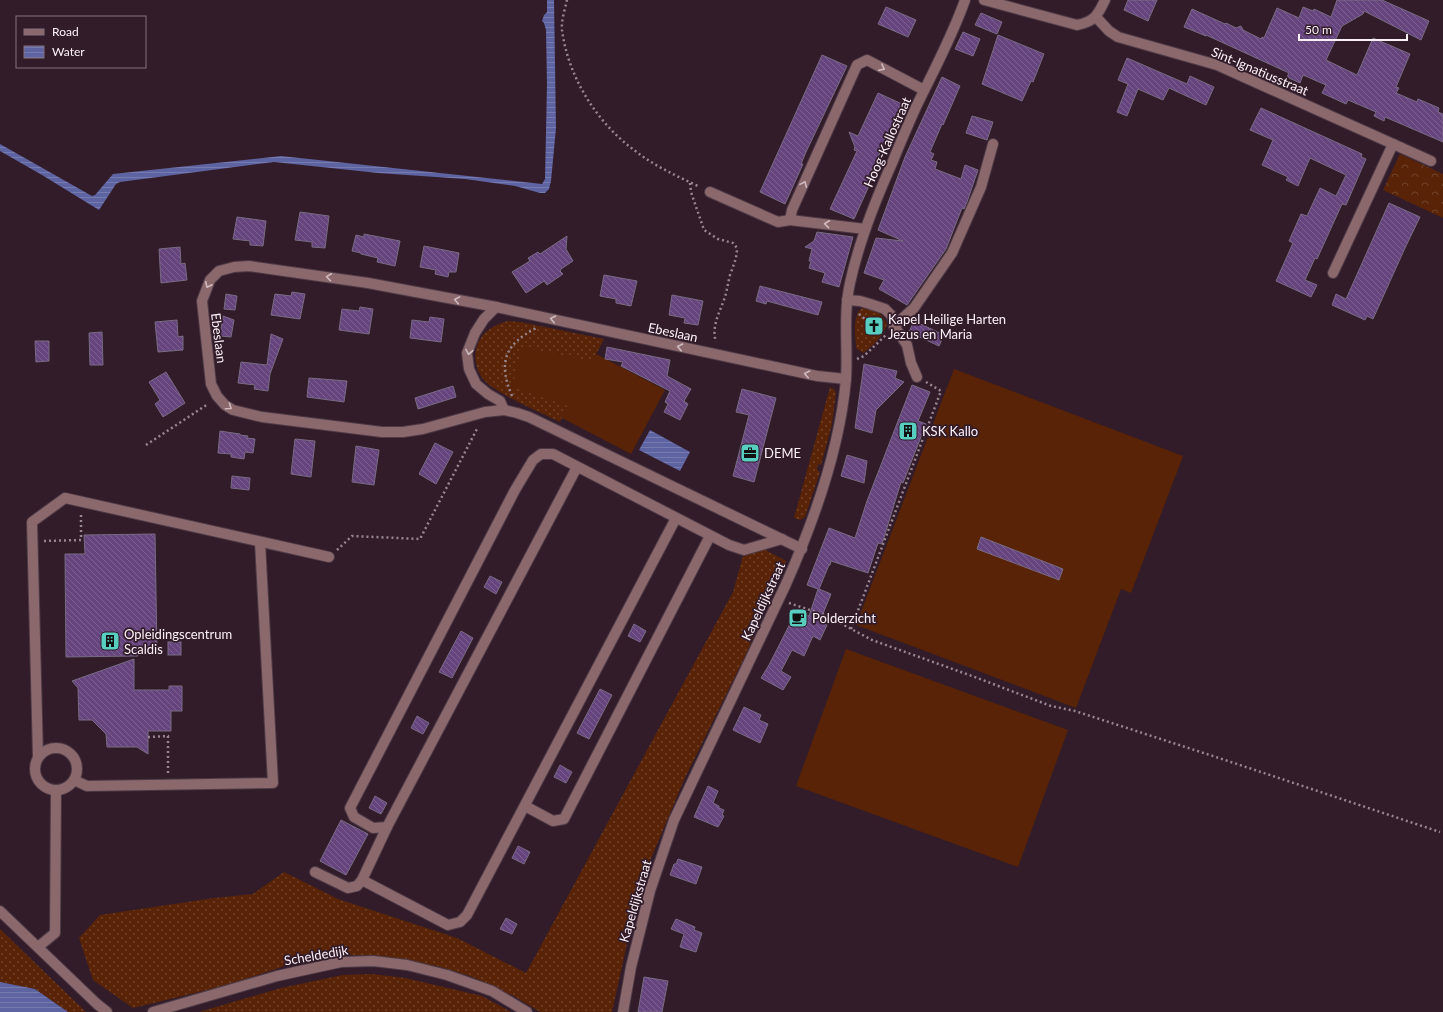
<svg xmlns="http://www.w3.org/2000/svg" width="1443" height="1012" font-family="Lato,sans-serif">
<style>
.grass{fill:url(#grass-dots)}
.forest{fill:url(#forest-crowns)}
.pitch{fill:#582306}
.water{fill:url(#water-rules)}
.building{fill:url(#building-back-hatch);stroke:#786b83}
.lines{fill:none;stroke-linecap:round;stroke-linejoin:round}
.minor-casing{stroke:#4e3a47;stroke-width:12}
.path{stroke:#988791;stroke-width:2.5;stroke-dasharray:2 3;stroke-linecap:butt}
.minor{stroke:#8a686b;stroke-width:10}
.oneway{stroke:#cfbac0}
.labels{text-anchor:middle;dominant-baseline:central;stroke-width:3.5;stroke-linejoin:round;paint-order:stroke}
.street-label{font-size:13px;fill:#fdf1f8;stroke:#321c2a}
.poi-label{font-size:13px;fill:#fdf1f8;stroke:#321c2a;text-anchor:start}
</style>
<defs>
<pattern id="grass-dots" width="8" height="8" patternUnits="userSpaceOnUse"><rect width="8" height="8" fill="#582306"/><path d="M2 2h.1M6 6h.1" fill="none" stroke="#71432b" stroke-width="1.8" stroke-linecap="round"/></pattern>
<pattern id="forest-crowns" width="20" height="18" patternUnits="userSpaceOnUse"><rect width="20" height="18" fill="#582306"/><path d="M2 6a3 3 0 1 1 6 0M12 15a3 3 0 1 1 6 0" fill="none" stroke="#71432b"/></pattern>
<pattern id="water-rules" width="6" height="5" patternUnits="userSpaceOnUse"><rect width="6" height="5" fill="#5e63a1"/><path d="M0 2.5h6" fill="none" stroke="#767aaf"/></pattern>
<pattern id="building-back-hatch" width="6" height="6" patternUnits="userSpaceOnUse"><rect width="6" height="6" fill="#66447d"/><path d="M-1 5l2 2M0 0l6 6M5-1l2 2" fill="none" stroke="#7d5f90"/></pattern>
</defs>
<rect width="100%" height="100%" fill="#321c2a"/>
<g class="grass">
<path d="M 863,307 C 875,307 882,314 887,324 C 884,335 873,346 863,353 L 856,348 C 856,335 851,316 863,307 Z"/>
<path d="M 507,321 L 520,322 L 604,339 L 560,422 C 543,414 493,392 483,379 C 477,371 474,360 476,350 C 480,333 490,327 507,321 Z"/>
<path d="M 830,387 L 834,389 L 836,393 L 832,424 L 821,465 L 818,464 L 817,470 L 820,472 L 805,517 L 800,520 L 794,518 Z"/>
<path d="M 762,548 L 786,561 L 785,568 L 774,588 L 746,654 L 684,780 L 650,861 L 633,916 L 612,1012 L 540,1012 L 514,996 L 470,976 L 437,966 L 388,957 L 349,955 L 291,964 L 224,986 L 133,1008 L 93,980 L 79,938 L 100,915 L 214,898 L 253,894 L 284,872 L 338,899 L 457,938 L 526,973 L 733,592 L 743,556 Z"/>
<path d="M 0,929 L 86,1012 L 68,1012 L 35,989 L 0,982 Z"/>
<path d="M 372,974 L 405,978 L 482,996 L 511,1012 L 199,1012 L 281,988 L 343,975 Z"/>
</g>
<path class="forest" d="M 1400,154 L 1443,174 L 1443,218 L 1383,190 Z"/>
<g class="pitch">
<path d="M 522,347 L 592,361 L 596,354 L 665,390 L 631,454 L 562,418 L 568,406 L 512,387 Z"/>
<path d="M 954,369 L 1183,456 L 1131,593 L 1121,589 L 1076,708 L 856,625 Z"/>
<path d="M 846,649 L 1068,730 L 1018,867 L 796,786 Z"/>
</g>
<g class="water">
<path d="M 547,0 L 554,0 L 556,128 L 551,181 L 549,189 L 545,193 L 540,193 L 515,186 L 465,179 L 378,173 L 274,162 L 120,182 L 116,184 L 99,210 L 42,175 L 0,151 L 0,144 L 92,196 L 95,195 L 113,174 L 281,156 L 542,184 L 545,179 L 547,84 L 546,30 L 544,23 L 542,21 L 544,15 L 547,12 Z"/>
<path d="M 650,430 L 690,452 L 680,471 L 639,450 Z"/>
<path d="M 0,982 L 35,989 L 68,1012 L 0,1012 Z"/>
</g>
<g class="building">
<path d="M 1128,0 L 1157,0 L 1148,21 L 1124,10 Z"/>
<path d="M 1337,0 L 1382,0 L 1429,21 L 1421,40 L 1364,11 L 1363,14 L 1342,26 L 1326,60 L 1357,75 L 1373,38 L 1410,54 L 1396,87 L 1399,88 L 1396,93 L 1417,102 L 1418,99 L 1439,108 L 1438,112 L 1443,114 L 1443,142 L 1385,117 L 1384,121 L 1374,116 L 1376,112 L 1348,100 L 1346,104 L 1322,93 L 1326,85 L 1303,75 L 1300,83 L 1287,77 L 1289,73 L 1206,35 L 1206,36 L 1184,27 L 1192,9 L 1225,24 L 1226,23 L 1236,28 L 1241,26 L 1243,30 L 1261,39 L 1262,37 L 1264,38 L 1277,8 L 1299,18 L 1303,7 L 1313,11 L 1314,9 L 1331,17 Z"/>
<path d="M 886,7 L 916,20 L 908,37 L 878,24 Z"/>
<path d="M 981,13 L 1002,22 L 997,34 L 975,25 Z"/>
<path d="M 963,32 L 980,39 L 973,56 L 955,49 Z"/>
<path d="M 998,35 L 1044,54 L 1033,82 L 1031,81 L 1022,101 L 982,84 Z"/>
<path d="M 822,55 L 847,66 L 806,152 L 801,164 L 803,164 L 785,204 L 760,192 Z"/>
<path d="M 1127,58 L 1187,84 L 1190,76 L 1214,87 L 1206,105 L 1169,88 L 1163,100 L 1138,89 L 1127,116 L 1117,112 L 1128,84 L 1118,80 Z"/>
<path d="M 942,77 L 960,86 L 943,125 L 942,124 L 930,152 L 934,154 L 931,160 L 937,162 L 935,169 L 961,179 L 965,165 L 978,170 L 967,202 L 964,209 L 962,208 L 946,249 L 907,305 L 879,289 L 884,280 L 864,273 L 876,238 L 903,241 L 878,230 L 905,157 Z"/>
<path d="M 878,93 L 902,104 L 870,175 L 873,177 L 854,219 L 830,209 L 857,151 L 854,150 L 855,147 L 849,132 L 858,136 Z"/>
<path d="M 1261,108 L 1362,154 L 1361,157 L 1366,159 L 1346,205 L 1342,204 L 1317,259 L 1315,258 L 1305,280 L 1317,285 L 1311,297 L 1276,281 L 1293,243 L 1289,241 L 1301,214 L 1307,216 L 1320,188 L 1336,196 L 1346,175 L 1310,158 L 1298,186 L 1286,180 L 1288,177 L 1262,165 L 1273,140 L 1250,130 Z"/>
<path d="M 972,116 L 993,122 L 987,140 L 966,133 Z"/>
<path d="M 1389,203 L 1420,217 L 1405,248 L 1373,319 L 1367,316 L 1365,320 L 1332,305 L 1336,294 L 1346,299 Z"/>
<path d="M 300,212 L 329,216 L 325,248 L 312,247 L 312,242 L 295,240 Z"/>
<path d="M 237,217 L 266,221 L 263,246 L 250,245 L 250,241 L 233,239 Z"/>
<path d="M 817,232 L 853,237 L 839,287 L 822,282 L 825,273 L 809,268 L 811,261 L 809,261 L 812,249 L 805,247 L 814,241 Z"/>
<path d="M 364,234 L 400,241 L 395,266 L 377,262 L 378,258 L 361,254 L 361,253 L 352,251 L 356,235 L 364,237 Z"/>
<path d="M 567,236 L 566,249 L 573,261 L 561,269 L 560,271 L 563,274 L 547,285 L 544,281 L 526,293 L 512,272 L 530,261 L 528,258 L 538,252 L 540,254 Z"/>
<path d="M 424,246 L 459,253 L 456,272 L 449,272 L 448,277 L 435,274 L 436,270 L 420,267 Z"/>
<path d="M 180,247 L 181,264 L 185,263 L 187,280 L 161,283 L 159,249 Z"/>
<path d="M 604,275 L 637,281 L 631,306 L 616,303 L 616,299 L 600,296 Z"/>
<path d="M 760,286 L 822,302 L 818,315 L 767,301 L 766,304 L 756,301 Z"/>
<path d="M 292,292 L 305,294 L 300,319 L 271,315 L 275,294 L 291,296 Z"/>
<path d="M 226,294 L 237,296 L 235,310 L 224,309 Z"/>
<path d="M 672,295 L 703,301 L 698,325 L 684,323 L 685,318 L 669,315 Z"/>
<path d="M 360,307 L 373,309 L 369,334 L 339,330 L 342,309 L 359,311 Z"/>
<path d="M 223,316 L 234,320 L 231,337 L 220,336 Z"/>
<path d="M 430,317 L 444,319 L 441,342 L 410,338 L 412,320 L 429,322 Z"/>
<path d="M 177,320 L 178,337 L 183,336 L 183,350 L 158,352 L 155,322 Z"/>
<path d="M 914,321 L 944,335 L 939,346 L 909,332 Z"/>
<path d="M 102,332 L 103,365 L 90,365 L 89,333 Z"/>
<path d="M 271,334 L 283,339 L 270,374 L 268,391 L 254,389 L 255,385 L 238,383 L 241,362 L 267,365 Z"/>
<path d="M 35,341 L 49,341 L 49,361 L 36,362 Z"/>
<path d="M 607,347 L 670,360 L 667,376 L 691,389 L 684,401 L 688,404 L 680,420 L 664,412 L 668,404 L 665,402 L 670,391 L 621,366 L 623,362 L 605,359 Z"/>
<path d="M 864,364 L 897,371 L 895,378 L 904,382 L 876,410 L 872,433 L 855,428 Z"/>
<path d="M 166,372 L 185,403 L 163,417 L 155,404 L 160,400 L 149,382 Z"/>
<path d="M 309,378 L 347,381 L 344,402 L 307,397 Z"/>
<path d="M 912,385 L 930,392 L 918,421 L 926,424 L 903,483 L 901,482 L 882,544 L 878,543 L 868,573 L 831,561 L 830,565 L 829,565 L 819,589 L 831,594 L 820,621 L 827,625 L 820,640 L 813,636 L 804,656 L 792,650 L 781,671 L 791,677 L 783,690 L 761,678 L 769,665 L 797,610 L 809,616 L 818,589 L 807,585 L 829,528 L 855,538 L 867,501 Z"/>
<path d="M 453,386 L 456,397 L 418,409 L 415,398 Z"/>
<path d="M 742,389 L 776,398 L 754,482 L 733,476 L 749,415 L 736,412 Z"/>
<path d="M 220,431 L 240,434 L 240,435 L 248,436 L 247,438 L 255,439 L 253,453 L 245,452 L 244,459 L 231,457 L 231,454 L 218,453 Z"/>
<path d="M 295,439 L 315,441 L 311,477 L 291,474 Z"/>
<path d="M 435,443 L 453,452 L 436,484 L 419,474 Z"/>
<path d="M 356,446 L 379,450 L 374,485 L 352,482 Z"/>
<path d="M 847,455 L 867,461 L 864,483 L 841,476 Z"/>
<path d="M 232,476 L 250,478 L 249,490 L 231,488 Z"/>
<path d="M 155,534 L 157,652 L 138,652 L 138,656 L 134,656 L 66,657 L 65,554 L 85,554 L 84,535 Z"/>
<path d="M 981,537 L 1063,569 L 1059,580 L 977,549 Z"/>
<path d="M 490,576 L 502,582 L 496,594 L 484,587 Z"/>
<path d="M 634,624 L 646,631 L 640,642 L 628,636 Z"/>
<path d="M 461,631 L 473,638 L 452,678 L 439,672 Z"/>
<rect x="168" y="642" width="13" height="13"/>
<path d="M 134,659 L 134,690 L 169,690 L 169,686 L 182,686 L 182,711 L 171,711 L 171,731 L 148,731 L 148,754 L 137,747 L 107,747 L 106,734 L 92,720 L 79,720 L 78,688 L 72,681 Z"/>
<path d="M 600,689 L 612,695 L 589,739 L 577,733 Z"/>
<path d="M 744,707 L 761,715 L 759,720 L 768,724 L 760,743 L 733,730 Z"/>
<path d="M 417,716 L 429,723 L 423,734 L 411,728 Z"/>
<path d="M 560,765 L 572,772 L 566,783 L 554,777 Z"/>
<path d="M 708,786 L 718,791 L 713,803 L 719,806 L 719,808 L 724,810 L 722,815 L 724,816 L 718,827 L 694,817 Z"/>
<path d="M 375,796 L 387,803 L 381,814 L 369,808 Z"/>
<path d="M 341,820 L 368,834 L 346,875 L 320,861 Z"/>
<path d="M 518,846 L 530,852 L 524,864 L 512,858 Z"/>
<path d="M 678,859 L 702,867 L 696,884 L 670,875 L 674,864 L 676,864 Z"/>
<path d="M 506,918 L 517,924 L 512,934 L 500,929 Z"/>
<path d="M 676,919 L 695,927 L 694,930 L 702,933 L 696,952 L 680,947 L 684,934 L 671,929 Z"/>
<path d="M 644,977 L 668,981 L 662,1012 L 638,1012 Z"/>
</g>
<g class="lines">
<g class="minor-casing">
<g id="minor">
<path d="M 984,0 L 1077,25 C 1094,22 1098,15 1105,0"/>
<path d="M 1096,17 L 1109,31 L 1118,37 L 1217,65 L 1431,161"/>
<path d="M 710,192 L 778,222 L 790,220 L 865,229"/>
<path d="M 790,220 L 792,210 L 857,65 L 867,60 L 924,90"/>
<path d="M 1333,273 L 1393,144"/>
<path d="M 847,300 L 860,301 L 870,304 L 885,309 L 892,316 L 894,326 L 907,345 L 911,363 L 917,377"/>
<path d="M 496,307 L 484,319 L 475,333 L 467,353 L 469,369 L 476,384 L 488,394 L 500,401 L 504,410"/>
<path d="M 894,326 L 914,308 L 952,253 L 981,187 L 993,144"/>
<path d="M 577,467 L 387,827 L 373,828 L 354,817 L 350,808 L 515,490 L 533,460 L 541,454 L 553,454 L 729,545 L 744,550 L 782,539"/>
<path d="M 802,549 L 529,417 L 517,413 L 504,410 L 485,412 L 423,429 L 403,432 L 382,432 L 262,417 L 233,410 L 225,405 L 217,396 L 211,384 L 202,301 L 210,280 L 219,271 L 234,267 L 249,266 L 368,283 L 496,307 L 817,376 L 846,379"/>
<circle cx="56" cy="769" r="21"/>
<path d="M 38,757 L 32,522 L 65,498 L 329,557"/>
<path d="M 74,780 L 87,786 L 273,783 L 260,542"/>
<path d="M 525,806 L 553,821 L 564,819 L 710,536"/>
<path d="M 387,827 L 362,880 L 448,925 L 460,922 L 467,915 L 676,518"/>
<path d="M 315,872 L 348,888 L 357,886 L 362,880"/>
<path d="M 0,911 L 97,1004 L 107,1012"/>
<path d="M 38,947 L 55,933 L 56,790"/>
<path d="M 153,1012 L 277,976 L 341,962 L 373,961 L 407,965 L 447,975 L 492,991 L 527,1012"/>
<path d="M 623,1012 L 631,967 L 650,891 L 674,820 L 786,584 C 814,521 840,448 846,379 C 848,348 843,314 850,283 C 859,241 875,201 893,161 C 900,143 908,125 916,107 C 933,72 952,37 965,0"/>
</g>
</g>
<g class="path">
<path d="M 567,0 C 565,9 561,21 562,30 C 568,76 596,122 634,150 C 654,166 677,176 700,187"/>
<path d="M 690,183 L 691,192 L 704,230 L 718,239 L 733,243 L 737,248 C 737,259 733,266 730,275 C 728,283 727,290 725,297 C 720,312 711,326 716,342"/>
<path d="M 859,314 L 871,324"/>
<path d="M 857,359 L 864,356 L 887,334"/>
<path d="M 512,396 C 498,363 504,345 536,328"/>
<path d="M 146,445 L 208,404"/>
<path d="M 44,541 L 81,540 L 81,512"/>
<path d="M 337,550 L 352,536 L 420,539 L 478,427"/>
<path d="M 789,603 L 825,615 L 872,640 L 972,676 L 1051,706 L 1075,711 L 1222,759 L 1440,832"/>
<path d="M 851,629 L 941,391 L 926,382"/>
<path d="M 148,737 L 168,736 L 168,773"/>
</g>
<use href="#minor" class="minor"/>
</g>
<defs><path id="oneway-chevron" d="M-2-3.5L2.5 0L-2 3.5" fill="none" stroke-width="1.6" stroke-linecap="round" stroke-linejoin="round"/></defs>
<g class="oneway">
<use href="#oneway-chevron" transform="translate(882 68) rotate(27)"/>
<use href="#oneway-chevron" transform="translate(804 184) rotate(-66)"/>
<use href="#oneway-chevron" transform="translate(827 224) rotate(-174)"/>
<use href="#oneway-chevron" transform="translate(329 277) rotate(-172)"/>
<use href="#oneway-chevron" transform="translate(208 285) rotate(116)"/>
<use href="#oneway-chevron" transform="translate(457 300) rotate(-169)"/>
<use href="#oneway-chevron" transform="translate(553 319) rotate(-168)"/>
<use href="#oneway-chevron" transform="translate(680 347) rotate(-168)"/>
<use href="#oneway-chevron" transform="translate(469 352) rotate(100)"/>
<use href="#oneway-chevron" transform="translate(807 374) rotate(-168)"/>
<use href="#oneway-chevron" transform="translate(229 407) rotate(35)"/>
</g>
<defs>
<g id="church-square" transform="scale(1)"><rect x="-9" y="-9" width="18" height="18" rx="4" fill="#58cec0" stroke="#321c2a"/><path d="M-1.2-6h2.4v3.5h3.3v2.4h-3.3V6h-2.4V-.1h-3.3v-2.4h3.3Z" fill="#111"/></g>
<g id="building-square" transform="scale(1)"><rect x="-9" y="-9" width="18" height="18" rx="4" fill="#58cec0" stroke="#321c2a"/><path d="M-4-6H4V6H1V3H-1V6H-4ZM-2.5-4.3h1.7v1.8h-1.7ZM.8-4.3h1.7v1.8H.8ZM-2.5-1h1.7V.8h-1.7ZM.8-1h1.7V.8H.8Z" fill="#111"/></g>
<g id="office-square" transform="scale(1)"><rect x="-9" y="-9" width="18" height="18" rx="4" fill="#58cec0" stroke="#321c2a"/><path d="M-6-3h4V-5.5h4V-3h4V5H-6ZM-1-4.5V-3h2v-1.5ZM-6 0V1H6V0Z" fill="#111"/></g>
<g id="cafe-square" transform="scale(1)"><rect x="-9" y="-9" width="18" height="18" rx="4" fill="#58cec0" stroke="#321c2a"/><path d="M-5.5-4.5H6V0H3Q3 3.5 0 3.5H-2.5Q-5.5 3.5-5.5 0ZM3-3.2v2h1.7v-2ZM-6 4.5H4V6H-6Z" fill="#111"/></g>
</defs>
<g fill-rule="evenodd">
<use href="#church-square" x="874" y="326"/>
<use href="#building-square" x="908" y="431"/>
<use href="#office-square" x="750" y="453"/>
<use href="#cafe-square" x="798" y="618"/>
<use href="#building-square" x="110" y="641"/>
</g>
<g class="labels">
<g class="street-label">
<text transform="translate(1260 71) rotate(23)">Sint-Ignatiusstraat</text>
<text transform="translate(887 142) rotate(-66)">Hoog-Kallostraat</text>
<text transform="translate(673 332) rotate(12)">Ebeslaan</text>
<text transform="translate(219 338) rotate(83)">Ebeslaan</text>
<text transform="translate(763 601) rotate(-65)">Kapeldijkstraat</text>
<text transform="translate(635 901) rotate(-74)">Kapeldijkstraat</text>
<text transform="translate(316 955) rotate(-10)">Scheldedijk</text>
</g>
<g class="poi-label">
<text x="888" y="319">Kapel Heilige Harten<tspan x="888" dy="15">Jezus en Maria</tspan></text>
<text x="922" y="431">KSK Kallo</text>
<text x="764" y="453">DEME</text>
<text x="812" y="618">Polderzicht</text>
<text x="124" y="634">Opleidingscentrum<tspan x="124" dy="15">Scaldis</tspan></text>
</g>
</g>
<rect x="16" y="16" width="130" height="52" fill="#321c2a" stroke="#83717c"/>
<rect x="24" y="29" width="20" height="6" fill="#8a686b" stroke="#83717c"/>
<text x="52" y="36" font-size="12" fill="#fdf1f8">Road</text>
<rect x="24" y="46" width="20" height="12" fill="url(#water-rules)" stroke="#83717c"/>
<text x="52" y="56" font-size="12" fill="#fdf1f8">Water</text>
<path d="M1299 34v6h108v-6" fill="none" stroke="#fdf1f8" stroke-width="2"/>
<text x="1305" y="34" font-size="12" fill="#fdf1f8" stroke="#321c2a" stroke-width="3" paint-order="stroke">50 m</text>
</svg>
